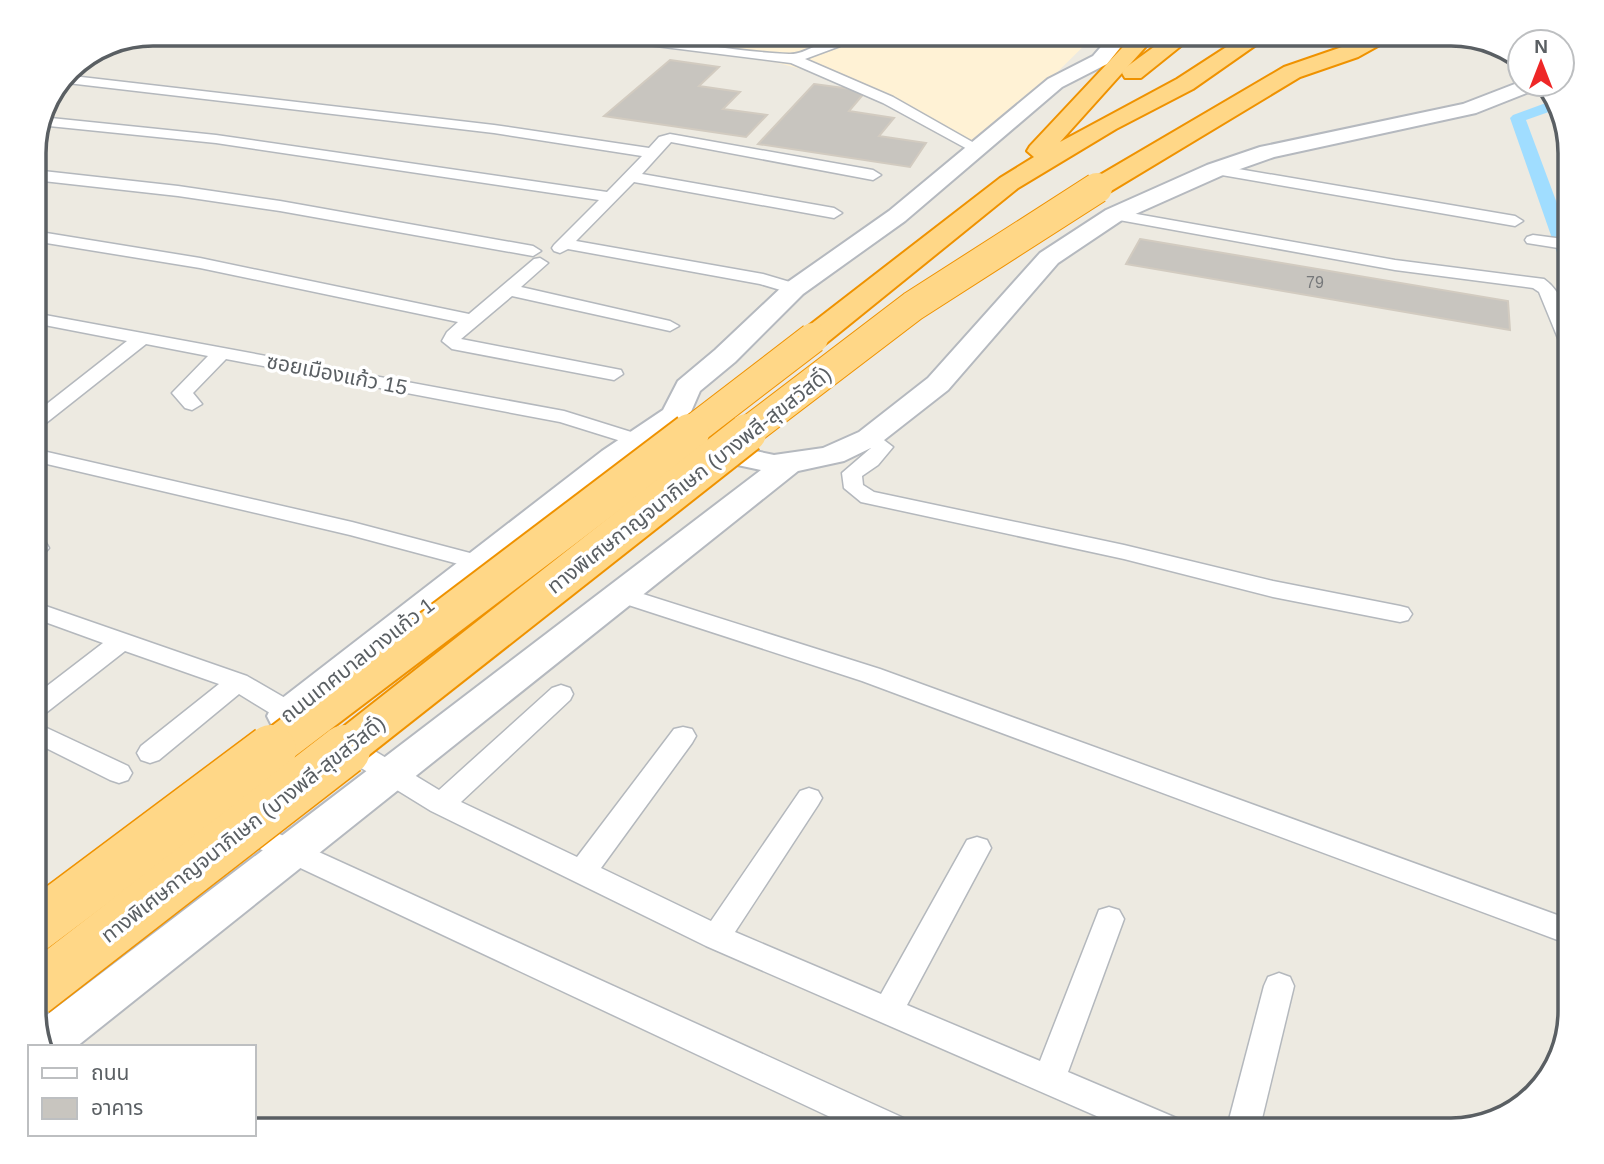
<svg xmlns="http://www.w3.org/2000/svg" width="1604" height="1164" font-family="Helvetica,'Noto Sans Thai',sans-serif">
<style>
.commercial{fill:#fff2d5}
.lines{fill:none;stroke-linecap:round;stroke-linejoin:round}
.canal{fill:#a0ddff;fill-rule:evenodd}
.building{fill:#c8c5bf;stroke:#d2cbc0;stroke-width:2}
.street-casing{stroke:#b4b8bd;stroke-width:3}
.secondary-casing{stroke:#b5b9bf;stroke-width:4}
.highway-casing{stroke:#ef9200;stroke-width:4}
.street{fill:#fff;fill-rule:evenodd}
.secondary{fill:#fff;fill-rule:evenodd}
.highway{fill:#ffd787;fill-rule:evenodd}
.highway-bridge-far3-casing{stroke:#ef9200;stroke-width:24;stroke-linecap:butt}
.highway-bridge-far2-casing{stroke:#ef9200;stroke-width:32;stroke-linecap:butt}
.highway-bridge-far1-casing{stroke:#ef9200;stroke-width:42;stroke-linecap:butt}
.highway-bridge-casing{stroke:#ef9200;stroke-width:53;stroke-linecap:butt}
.highway-bridge-far3{stroke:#ffd787;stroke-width:23}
.highway-bridge-far2{stroke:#ffd787;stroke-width:30}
.highway-bridge-far1{stroke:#ffd787;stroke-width:38}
.highway-bridge{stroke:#ffd787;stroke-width:50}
.labels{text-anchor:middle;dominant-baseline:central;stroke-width:7;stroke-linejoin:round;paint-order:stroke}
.far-number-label{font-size:16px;fill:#76787a}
.street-label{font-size:21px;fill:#5a5f63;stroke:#fff}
.rim{fill:none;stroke:#5a5f63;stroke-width:3.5}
</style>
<rect width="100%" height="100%" fill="#edeae1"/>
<path class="commercial" d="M 552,33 L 1097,33 L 977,151 L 843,80 L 774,62 Z"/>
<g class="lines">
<path class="canal" d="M 1554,100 L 1558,100 L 1560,108 L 1526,120 L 1571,241 L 1571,272 L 1562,267 L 1510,118 L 1513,115 Z"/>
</g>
<g class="building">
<path d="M 670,60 L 719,67 L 699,86 L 740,92 L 723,109 L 767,115 L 746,137 L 604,116 Z"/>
<path d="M 814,84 L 866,91 L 849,111 L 894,118 L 879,136 L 926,143 L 910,167 L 758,144 Z"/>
<path d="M 1140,239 L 1508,301 L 1510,330 L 1126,264 Z"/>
</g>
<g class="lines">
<g class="street-casing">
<g id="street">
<path d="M 578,33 C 649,33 718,51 789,54 C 807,55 823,37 840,40 L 840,46 L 805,59 L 893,97 L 983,148 L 976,152 L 971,151 L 883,103 L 791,63 L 584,37 Z"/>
<path d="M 64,75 L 494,125 L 649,148 L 659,137 L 670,134 L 873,170 L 881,175 L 873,180 L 671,142 L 642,174 L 834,208 L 842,213 L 834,218 L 634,182 L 576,241 L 763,274 L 800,285 L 803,289 L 794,294 L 760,284 L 568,249 L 560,253 L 554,251 L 552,248 L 554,245 L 599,200 L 216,143 L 39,125 L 41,117 L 216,135 L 607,192 L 642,156 L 494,133 L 59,82 Z"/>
<path d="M 1215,165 L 1515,216 L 1523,221 L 1515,226 L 1210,173 L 1207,170 Z"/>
<path d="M 34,170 L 178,186 L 280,201 L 533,246 L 541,251 L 533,256 L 280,211 L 178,196 L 34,180 Z"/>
<path d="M 1114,210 L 1395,260 L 1544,279 C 1567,295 1571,328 1571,353 L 1562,348 L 1539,292 L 1533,288 L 1395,270 L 1108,218 L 1106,215 L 1108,212 Z"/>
<path d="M 34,231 L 200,258 L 469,314 L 534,259 L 540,258 L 548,263 L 521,287 L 670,321 L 679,326 L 670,331 L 512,296 L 461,339 L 621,370 L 623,374 L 614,380 L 452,349 L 442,341 L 447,332 L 458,322 L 200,268 L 34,241 Z"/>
<path d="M 1533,235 L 1571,240 L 1571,250 L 1527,243 L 1525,240 L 1527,237 Z"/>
<path d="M 34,313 L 564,411 L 644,436 L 647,440 L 644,444 L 637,446 L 560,422 L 226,359 L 193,393 L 202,404 L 192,410 L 185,408 L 172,393 L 208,356 L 146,344 L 41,427 L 34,429 L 34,414 L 127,341 L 34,323 Z"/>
<path d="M 869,432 L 876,434 L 893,447 L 878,465 L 862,476 L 863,485 L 874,492 L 1124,545 L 1273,581 L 1400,606 L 1408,608 L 1412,614 L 1408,620 L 1400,622 L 1273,597 L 1124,559 L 861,502 L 844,488 L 842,473 L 871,448 L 859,438 L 862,434 Z"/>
<path d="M 34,449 L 352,522 L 489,558 L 492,563 L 489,568 L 481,570 L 350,535 L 34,461 Z"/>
<path d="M 38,541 L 46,543 L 49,548 L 42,556 L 34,558 L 34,542 Z"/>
<path d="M 621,587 L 880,669 L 1571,920 L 1571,945 L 862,681 L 613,600 L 610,595 L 613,590 Z"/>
<path d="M 34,602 L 247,676 L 311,713 L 315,720 L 311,727 L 302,729 L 293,727 L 239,694 L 159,760 L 150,763 L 141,760 L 137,753 L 141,746 L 219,684 L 125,651 L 47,712 L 34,714 L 34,696 L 103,643 L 34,618 Z"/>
<path d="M 561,685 L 570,688 L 573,694 L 570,700 L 461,802 L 577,857 L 674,729 L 683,727 L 692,729 L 696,736 L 692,743 L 601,868 L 711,921 L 800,791 L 809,788 L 818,791 L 822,798 L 818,805 L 735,932 L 881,994 L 967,840 L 977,837 L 987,840 L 991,848 L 907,1005 L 1040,1061 L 1099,910 L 1109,907 L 1119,910 L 1124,919 L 1068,1072 L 1181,1120 L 1185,1131 L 1131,1131 L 706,946 L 431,811 L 332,750 L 328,743 L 332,736 L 341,733 L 350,736 L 439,790 L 552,688 Z"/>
<path d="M 34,722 L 128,766 L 132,773 L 128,780 L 119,783 L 110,780 L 34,742 Z"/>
<path d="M 242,817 L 908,1120 L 912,1131 L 860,1131 L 232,836 L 228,828 L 232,820 Z"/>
<path d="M 1279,973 L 1290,977 L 1294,986 L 1259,1131 L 1226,1131 L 1264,986 L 1268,977 Z"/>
</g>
</g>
<g class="secondary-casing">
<path id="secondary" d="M 1113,33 L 1132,33 L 1107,64 L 1062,87 L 905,221 L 803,294 L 735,362 L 700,391 L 690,414 L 707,436 L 746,449 L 774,455 L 823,448 L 859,432 L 928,378 L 1040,253 L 1106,210 L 1207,165 L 1260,147 L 1463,104 L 1520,82 L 1520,84 L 1542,84 L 1539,88 L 1476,113 L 1274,157 L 1223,175 L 1122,220 L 1058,263 L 948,390 L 879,444 L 844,461 L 798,471 L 76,1047 L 41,1047 L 35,1024 L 761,470 L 728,463 L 687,448 L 672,430 L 624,463 L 298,726 L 285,729 L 272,726 L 267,716 L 272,706 L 602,451 L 663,410 L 678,381 L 715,350 L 785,284 L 889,211 L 1048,79 L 1093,56 Z"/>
</g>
<g class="highway-casing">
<g id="highway">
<path d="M 1136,33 L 1158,33 L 1060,142 L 1177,79 L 1248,33 L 1273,33 L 1193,89 L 1116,129 L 1018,188 L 824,345 L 813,347 L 802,345 L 798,338 L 802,331 L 1000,178 L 1034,157 L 1027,151 L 1030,146 Z"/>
<path d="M 1173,33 L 1197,33 L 1141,78 L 1125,78 L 1122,73 L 1125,68 Z"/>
<path d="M 1370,33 L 1397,33 L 1394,37 L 1358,57 L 1300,77 L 1106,194 L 1097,196 L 1088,194 L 1084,188 L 1088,182 L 1284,67 L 1342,47 Z"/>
</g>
</g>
<use href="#street" class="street"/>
<use href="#secondary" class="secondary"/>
<use href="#highway" class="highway"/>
<g class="highway-bridge-far3-casing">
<path id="highway-bridge-far3" d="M 1095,189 L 1097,188"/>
</g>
<g class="highway-bridge-far2-casing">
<g id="highway-bridge-far2">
<path d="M 688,434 L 813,338"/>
<path d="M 745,434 L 913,306 L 1097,188"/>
</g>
</g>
<g class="highway-bridge-far1-casing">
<g id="highway-bridge-far1">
<path d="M 269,752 L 690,433"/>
<path d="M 342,752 L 747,433"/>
</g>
</g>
<g class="highway-bridge-casing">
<g id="highway-bridge">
<path d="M 33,928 L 271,750"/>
<path d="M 33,992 L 345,750"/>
</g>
</g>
<use href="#highway-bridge-far3" class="highway-bridge-far3"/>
<use href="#highway-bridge-far2" class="highway-bridge-far2"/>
<use href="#highway-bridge-far1" class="highway-bridge-far1"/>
<use href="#highway-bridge" class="highway-bridge"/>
</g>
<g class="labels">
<g class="far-number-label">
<text x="1315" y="282">79</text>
</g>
<g class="street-label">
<text transform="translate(337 374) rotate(11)">ซอยเมืองแก้ว 15</text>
<text transform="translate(689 480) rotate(-38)">ทางพิเศษกาญจนาภิเษก (บางพลี-สุขสวัสดิ์)</text>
<text transform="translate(357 660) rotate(-38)">ถนนเทศบาลบางแก้ว 1</text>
<text transform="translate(243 829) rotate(-38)">ทางพิเศษกาญจนาภิเษก (บางพลี-สุขสวัสดิ์)</text>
</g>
</g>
<path d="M0 0H1604V1164H0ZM153 46H1451A107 107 0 0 1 1558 153V1011A107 107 0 0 1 1451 1118H153A107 107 0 0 1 46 1011V153A107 107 0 0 1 153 46Z" fill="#fff" fill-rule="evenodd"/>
<path class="rim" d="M153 46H1451A107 107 0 0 1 1558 153V1011A107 107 0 0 1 1451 1118H153A107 107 0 0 1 46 1011V153A107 107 0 0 1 153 46Z"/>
<rect x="28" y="1045" width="228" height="91" fill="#ffffff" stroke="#bdbfc1" stroke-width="2"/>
<rect x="42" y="1068" width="35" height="10" fill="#ffffff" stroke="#bdbfc1" stroke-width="2"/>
<text x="91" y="1080" font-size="21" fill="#5a5f63">ถนน</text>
<rect x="42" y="1098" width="35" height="21" fill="#c8c5bf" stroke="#bdbfc1" stroke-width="2"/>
<text x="91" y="1115" font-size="21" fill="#5a5f63">อาคาร</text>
<g transform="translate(1541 63)"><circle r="33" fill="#ffffff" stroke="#bdbfc1" stroke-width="2"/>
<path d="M0-5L12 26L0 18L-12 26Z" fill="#ee2727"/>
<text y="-10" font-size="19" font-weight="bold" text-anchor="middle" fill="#5a5f63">N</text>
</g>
</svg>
